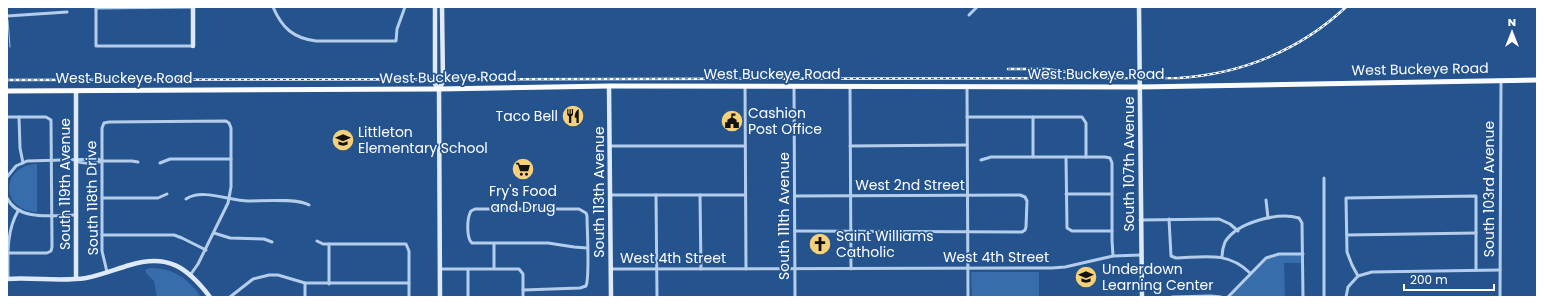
<svg xmlns="http://www.w3.org/2000/svg" width="1544" height="304" font-family="Poppins,sans-serif">
<style>
.green{fill:#386dab}
.lines{fill:none;stroke-linecap:round;stroke-linejoin:round}
.stream{stroke:#a8c8ec;stroke-width:1}
.street{stroke:#b4cdeb;stroke-width:3}
.secondary{stroke:#dfeaf9;stroke-width:4.5}
.primary{stroke:#f9fbff;stroke-width:5}
.rail-casing{stroke:#fff;stroke-width:2.5}
.rail{stroke:#24538e;stroke-width:1;stroke-dasharray:3;stroke-linecap:butt}
.labels{text-anchor:middle;dominant-baseline:central;stroke-width:3.5;stroke-linejoin:round;paint-order:stroke}
.street-label{font-size:14px;fill:#fff;stroke:#24538e}
.poi-label{font-size:14px;fill:#fff;stroke:#24538e;text-anchor:start}
</style>
<rect width="100%" height="100%" fill="#24538e"/>
<g class="green">
<path d="M 37,164 L 37,212 C 0,211 0,165 37,164 Z"/>
<path d="M 1303,254 L 1303,263 L 1284,263 L 1285,296 L 1228,297 L 1260,263 L 1272,255 Z"/>
<path d="M 149,268 C 165,268 179,272 190,284 C 194,288 198,291 200,297 L 157,297 L 154,281 L 146,273 L 145,270 Z"/>
<path d="M 971,272 L 1039,272 L 1039,297 L 972,297 Z"/>
</g>
<g class="lines">
<path class="stream" d="M 8,20 L 10,47"/>
<g class="street">
<path d="M 96,7 L 96,46 L 193,46"/>
<path d="M 273,7 C 282,28 293,38 316,41 L 396,41 L 397,29 L 405,7"/>
<path d="M 96,8 L 193,7"/>
<path d="M 969,15 L 977,7"/>
<path d="M 7,16 L 67,12"/>
<path d="M 745,86 L 746,269"/>
<path d="M 794,86 L 795,297"/>
<path d="M 850,87 L 851,269"/>
<path d="M 967,87 L 968,297"/>
<path d="M 7,117 L 46,117 L 51,120 L 52,247 L 51,251 L 47,253 L 7,253"/>
<path d="M 19,117 L 20,148 L 23,163"/>
<path d="M 967,117 L 1082,117 L 1086,123 L 1086,157"/>
<path d="M 610,146 L 745,146"/>
<path d="M 850,146 L 967,145"/>
<path d="M 1033,157 L 1033,117"/>
<path d="M 1066,157 L 1067,228 L 1072,231 L 1112,231"/>
<path d="M 981,160 L 991,157 L 1105,157 L 1110,158 L 1112,163 L 1112,240 L 1113,256"/>
<path d="M 76,161 C 82,164 96,164 102,161"/>
<path d="M 160,163 L 170,159 L 231,159"/>
<path d="M 7,177 L 16,166 L 27,161 L 98,159 L 102,161 L 132,161 L 138,162"/>
<path d="M 1324,178 L 1324,297"/>
<path d="M 1066,194 L 1112,194"/>
<path d="M 610,195 L 745,195"/>
<path d="M 656,195 L 657,297"/>
<path d="M 700,195 L 701,269"/>
<path d="M 795,196 L 1020,195 L 1025,197 L 1027,201 L 1026,227 L 1025,230 L 1022,232 L 795,231"/>
<path d="M 7,198 C 19,222 54,215 76,215"/>
<path d="M 102,198 L 158,198 L 167,194"/>
<path d="M 186,199 C 202,188 230,201 248,201 C 262,201 298,198 309,205"/>
<path d="M 1266,200 L 1268,218"/>
<path d="M 1169,219 L 1171,256 L 1176,258 C 1204,257 1228,251 1250,273"/>
<path d="M 1140,220 L 1219,219 L 1230,224 L 1238,231"/>
<path d="M 214,233 L 230,238 L 264,239 L 272,242"/>
<path d="M 102,235 L 174,235 L 182,238 L 206,250"/>
<path d="M 1347,235 L 1476,233"/>
<path d="M 317,241 L 323,244 L 406,244 L 409,251 L 409,297"/>
<path d="M 329,244 L 329,284"/>
<path d="M 494,244 L 494,268"/>
<path d="M 1222,257 C 1222,252 1223,247 1225,242 C 1237,222 1278,212 1299,218 L 1302,223 L 1303,297"/>
<path d="M 440,269 L 519,269 L 523,274 L 523,297"/>
<path d="M 468,269 L 468,297"/>
<path d="M 611,269 L 1052,268 L 1065,267 L 1113,256 L 1141,255"/>
<path d="M 107,272 L 102,251 L 102,128 L 104,123 L 109,122 L 226,121 L 229,123 L 231,128 L 231,187 L 228,203 L 198,264 L 191,274"/>
<path d="M 1358,276 L 1372,272 L 1500,270"/>
<path d="M 8,279 C 8,255 6,232 18,211"/>
<path d="M 305,283 L 305,297"/>
<path d="M 523,290 L 580,288 L 586,286 C 590,277 587,229 587,216 L 586,213 L 579,209 L 475,209 L 471,211 C 467,217 466,238 472,243 L 548,243 L 574,247 L 587,248"/>
<path d="M 230,297 L 253,279 L 269,275 L 278,275 L 305,283 L 409,283"/>
<path d="M 1172,297 L 1211,296 L 1221,297"/>
<path d="M 1228,297 L 1266,258 L 1279,254 L 1303,254"/>
<path d="M 1346,297 L 1348,287 L 1358,276 L 1352,265 L 1347,252 L 1346,198 L 1476,196 L 1476,270"/>
<path d="M 1500,297 L 1501,81"/>
</g>
<g class="secondary">
<path d="M 435,7 L 435,84 L 439,89"/>
<path d="M 1139,7 L 1142,297"/>
<path d="M 193,46 L 193,7"/>
<path d="M 609,86 L 611,297"/>
<path d="M 76,91 L 76,278"/>
<path d="M 7,279 C 33,277 60,282 86,278 C 101,275 116,269 130,265 C 168,253 188,268 210,297"/>
<path d="M 440,297 L 439,89 L 443,82 L 442,7"/>
</g>
<path class="primary" d="M 7,91 L 439,89 L 609,86 L 1140,87 L 1537,80"/>
<g class="rail-casing">
<g id="rail">
<path d="M 1008,69 L 1046,69 L 1080,74"/>
<path d="M 7,80 L 1179,78 C 1242,74 1300,50 1346,7"/>
</g>
</g>
<use href="#rail" class="rail"/>
</g>
<defs>
<g id="restaurant-disc" transform="scale(1.15)"><circle r="9.5" fill="#f6d177" stroke="#24538e"/><path d="M-5-6h1v4h1v-4h1v4h1v-4h1v5L-1.5 .5V6h-2V.5L-5-1ZM5-6V6H3V1.5H1.5Q1.5-4 5-6Z" fill="#111"/></g>
<g id="civic-disc" transform="scale(1.15)"><circle r="9.5" fill="#f6d177" stroke="#24538e"/><path d="M-.6-6.5H3V-4.5H.6V-3L4-1V1h2V6H-6V1h2V-1L-.6-3ZM-1.2 2.5V6h2.4V2.5Z" fill="#111"/></g>
<g id="school-disc" transform="scale(1.15)"><circle r="9.5" fill="#f6d177" stroke="#24538e"/><path d="M0-5L7-2L0 1L-7-2ZM-4 1L0 2.5L4 1V4Q0 6-4 4Z" fill="#111"/></g>
<g id="supermarket-disc" transform="scale(1.15)"><circle r="9.5" fill="#f6d177" stroke="#24538e"/><path d="M-6-5.5h2.5l.6 2H6L4.5 2H-2.5L-4.4-4H-6ZM-1.5 3.2a1.3 1.3 0 1 0 .1 0ZM3 3.2a1.3 1.3 0 1 0 .1 0Z" fill="#111"/></g>
<g id="church-disc" transform="scale(1.15)"><circle r="9.5" fill="#f6d177" stroke="#24538e"/><path d="M-1.2-6h2.4v3.5h3.3v2.4h-3.3V6h-2.4V-.1h-3.3v-2.4h3.3Z" fill="#111"/></g>
</defs>
<g fill-rule="evenodd">
<use href="#restaurant-disc" x="573" y="116"/>
<use href="#civic-disc" x="732" y="121"/>
<use href="#school-disc" x="343" y="140"/>
<use href="#supermarket-disc" x="523" y="169"/>
<use href="#church-disc" x="820" y="244"/>
<use href="#school-disc" x="1086" y="277"/>
</g>
<g class="labels">
<g class="street-label">
<text transform="translate(1420 69) rotate(-1)">West Buckeye Road</text>
<text x="772" y="74">West Buckeye Road</text>
<text x="1096" y="74">West Buckeye Road</text>
<text transform="translate(448 77) rotate(-1)">West Buckeye Road</text>
<text x="124" y="78">West Buckeye Road</text>
<text transform="translate(1129 164) rotate(-90)">South 107th Avenue</text>
<text transform="translate(65 184) rotate(-90)">South 119th Avenue</text>
<text x="910" y="185">West 2nd Street</text>
<text transform="translate(1489 189) rotate(-90)">South 103rd Avenue</text>
<text transform="translate(599 192) rotate(-90)">South 113th Avenue</text>
<text transform="translate(92 198) rotate(-91)">South 118th Drive</text>
<text transform="translate(784 216) rotate(-90)">South 111th Avenue</text>
<text x="996" y="257">West 4th Street</text>
<text x="673" y="258">West 4th Street</text>
</g>
<g class="poi-label">
<text x="748" y="113">Cashion<tspan x="748" dy="16">Post Office</tspan></text>
<text x="558" y="116" text-anchor="end">Taco Bell</text>
<text x="358" y="132">Littleton<tspan x="358" dy="16">Elementary School</tspan></text>
<text x="523" y="191" text-anchor="middle">Fry's Food<tspan x="523" dy="16">and Drug</tspan></text>
<text x="836" y="236">Saint Williams<tspan x="836" dy="16">Catholic</tspan></text>
<text x="1102" y="269">Underdown<tspan x="1102" dy="16">Learning Center</tspan></text>
</g>
</g>
<rect width="1544" height="304" fill="none" stroke="#ffffff" stroke-width="16"/>
<g transform="translate(1512 32)" stroke="#24538e" stroke-width="3" paint-order="stroke">
<path d="M0-3L7 15L0 10L-7 15Z" fill="#ffffff"/>
<text y="-6" font-size="11" font-weight="bold" text-anchor="middle" fill="#ffffff">N</text>
</g>
<path d="M1404 284v6h90v-6" fill="none" stroke="#ffffff" stroke-width="2"/>
<text x="1410" y="284" font-size="12" fill="#ffffff" stroke="#24538e" stroke-width="3" paint-order="stroke">200 m</text>
</svg>
